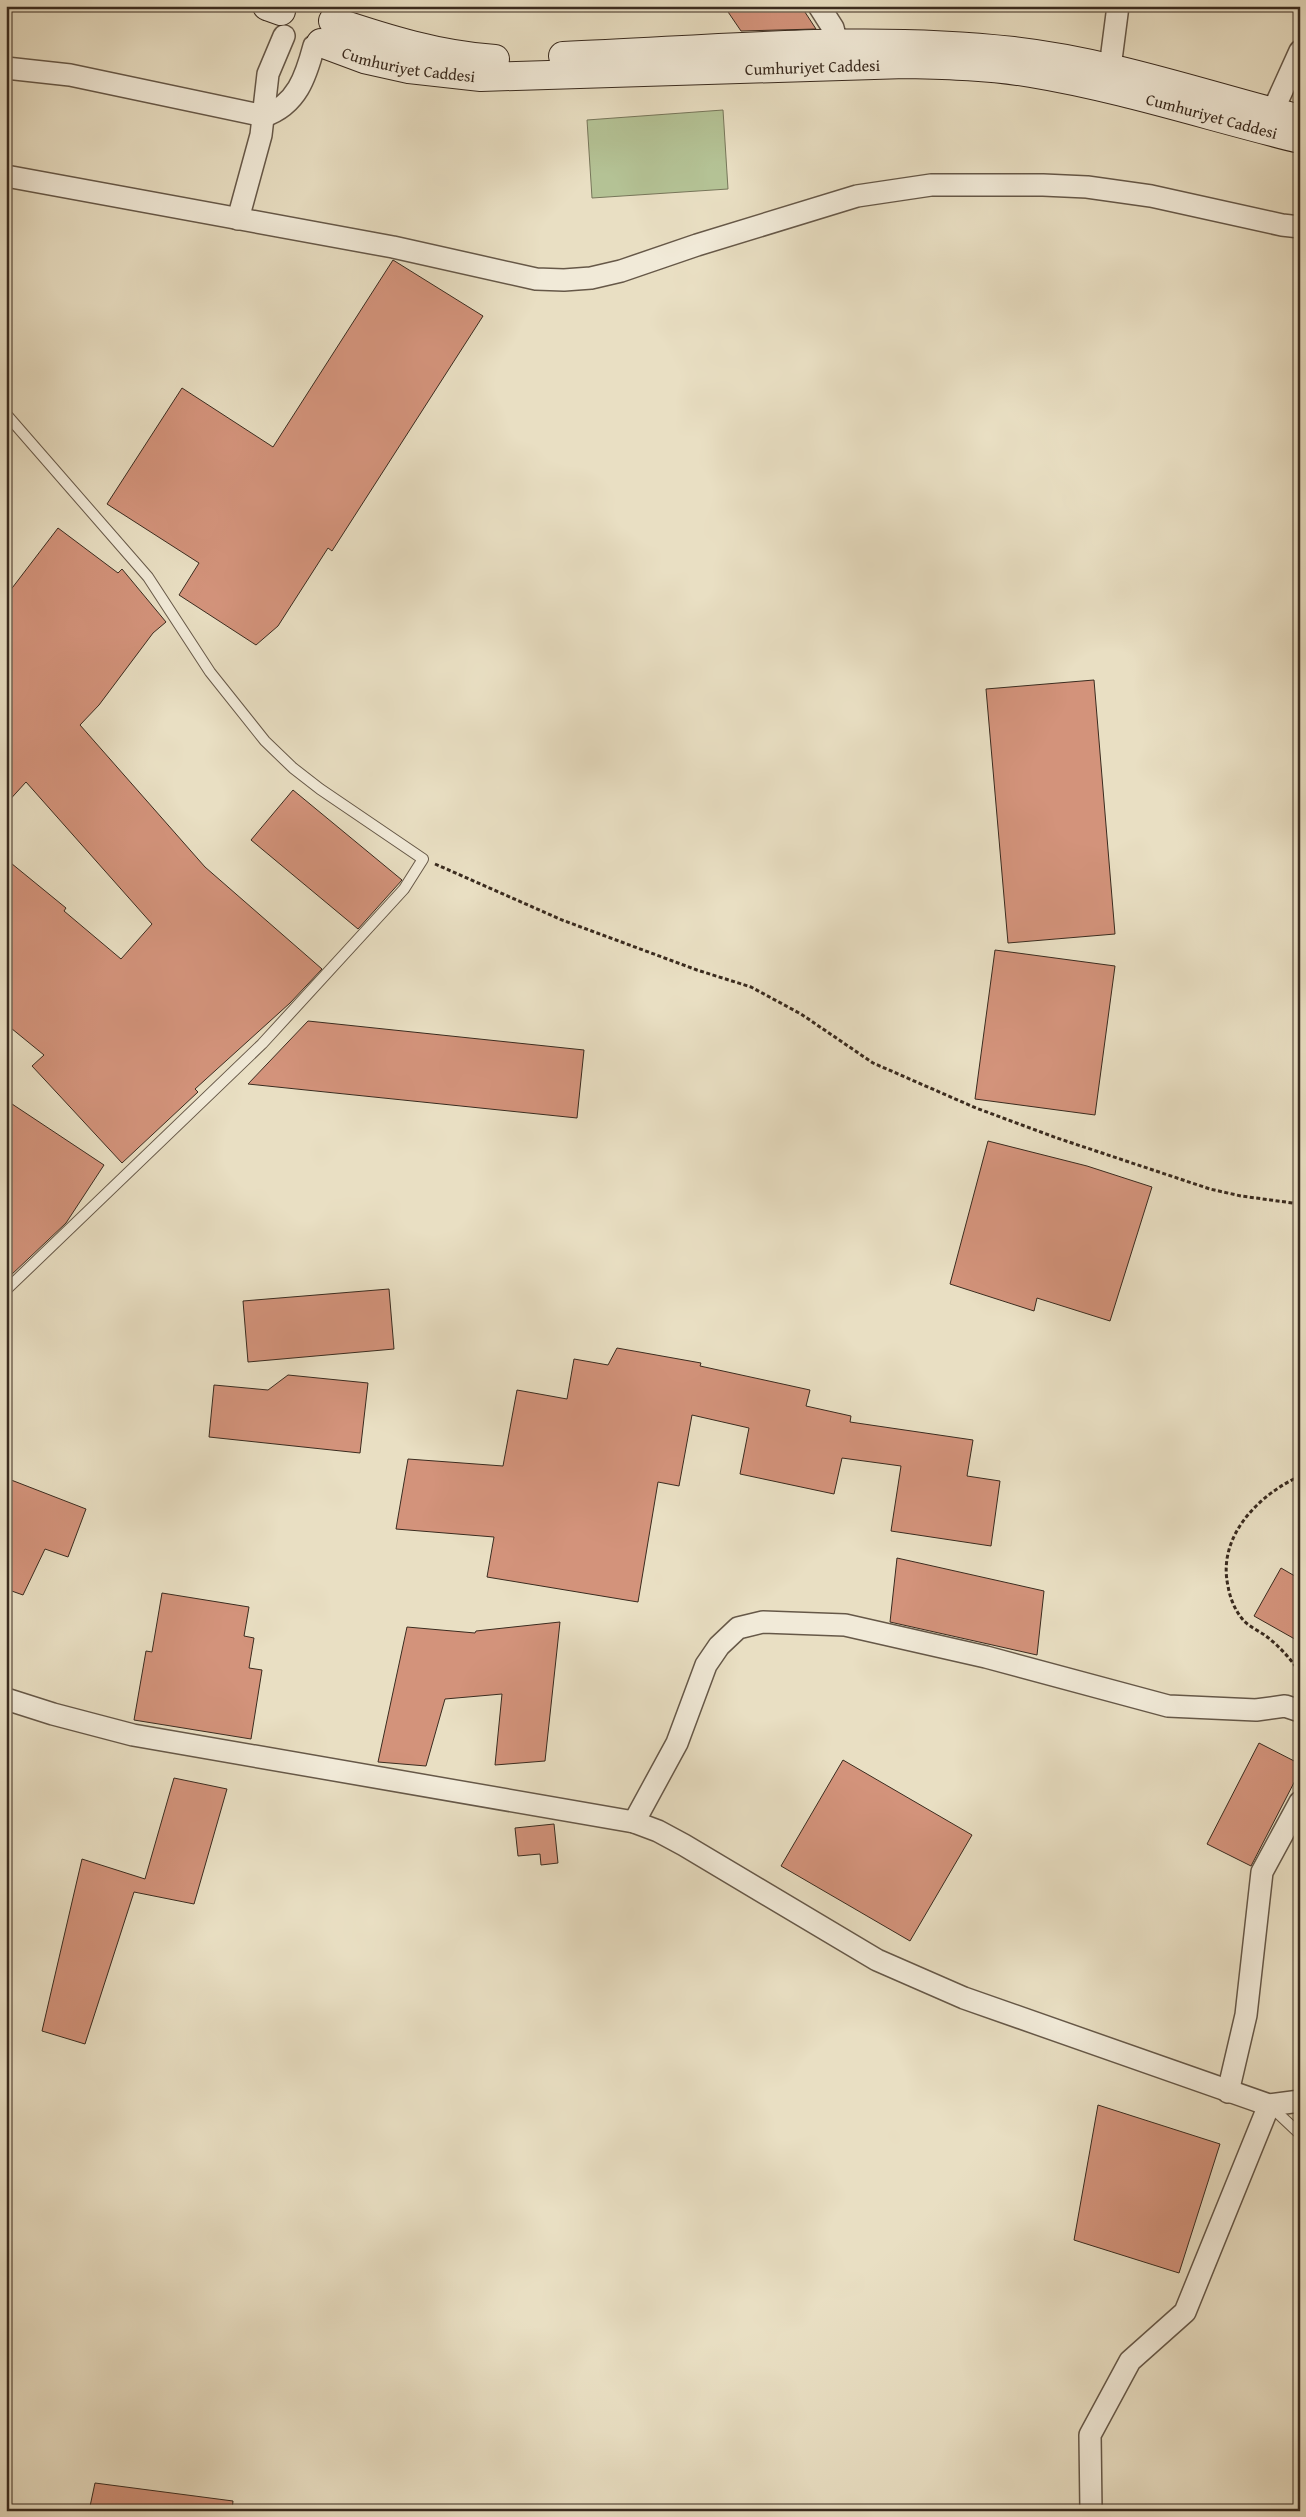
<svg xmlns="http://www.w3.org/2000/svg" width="1306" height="2517" font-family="'Gentium Book Plus',serif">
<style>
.green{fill:#b4c295;stroke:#77765a}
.building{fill:#d3937b;stroke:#3a2b1f}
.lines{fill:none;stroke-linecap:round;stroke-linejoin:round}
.lane-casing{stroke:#665848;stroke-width:12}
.street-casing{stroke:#665848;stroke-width:24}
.secondary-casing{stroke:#3a2b1f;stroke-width:30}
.path{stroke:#3a2b1f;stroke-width:3;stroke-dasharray:4 2.5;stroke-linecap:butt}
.lane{stroke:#f1ead8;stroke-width:10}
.street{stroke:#f1ead8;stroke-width:21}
.secondary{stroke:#f1ead8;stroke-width:28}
.labels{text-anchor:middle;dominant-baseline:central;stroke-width:5;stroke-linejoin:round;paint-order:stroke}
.street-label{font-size:16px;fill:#3a2b1f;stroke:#f1ead8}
</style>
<rect width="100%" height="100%" fill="#e9dfc3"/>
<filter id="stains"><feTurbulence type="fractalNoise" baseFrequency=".004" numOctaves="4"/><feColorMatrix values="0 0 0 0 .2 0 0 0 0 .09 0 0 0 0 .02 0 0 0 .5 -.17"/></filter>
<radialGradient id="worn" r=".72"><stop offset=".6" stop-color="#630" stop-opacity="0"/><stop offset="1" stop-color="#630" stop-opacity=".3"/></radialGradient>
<path class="green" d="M 723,110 L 728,189 L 592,198 L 587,120 Z"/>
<g class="building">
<path d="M 724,6 L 801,6 L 816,29 L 741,31 Z"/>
<path d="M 393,260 L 483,316 L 332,551 L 328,548 L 278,626 L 256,645 L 179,595 L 199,563 L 107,504 L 182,388 L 273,447 Z"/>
<path d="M 58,528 L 118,573 L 122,569 L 166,622 L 153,633 L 99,705 L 80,725 L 205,867 L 322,969 L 290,1003 L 195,1089 L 198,1092 L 122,1163 L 32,1066 L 44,1055 L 6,1024 L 6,859 L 66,908 L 64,911 L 121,959 L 152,924 L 26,782 L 6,804 L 6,596 Z"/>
<path d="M 1094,680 L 1115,934 L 1008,943 L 986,689 Z"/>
<path d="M 293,790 L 402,880 L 358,929 L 251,840 Z"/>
<path d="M 995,950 L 1115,966 L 1095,1115 L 975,1099 Z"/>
<path d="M 308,1021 L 584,1050 L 577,1118 L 248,1084 Z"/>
<path d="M 6,1100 L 104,1165 L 66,1223 L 10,1276 L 6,1274 Z"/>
<path d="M 988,1141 L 1087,1166 L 1152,1187 L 1110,1321 L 1037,1298 L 1034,1311 L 950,1284 Z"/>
<path d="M 389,1289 L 394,1349 L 248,1362 L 243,1301 Z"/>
<path d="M 617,1348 L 701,1363 L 700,1366 L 810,1390 L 806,1406 L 851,1416 L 850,1422 L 973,1440 L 967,1476 L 1000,1481 L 991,1546 L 891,1531 L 901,1466 L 842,1458 L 834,1494 L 740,1474 L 749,1428 L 692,1415 L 679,1486 L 658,1482 L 638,1602 L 487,1577 L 494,1537 L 396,1529 L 408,1459 L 503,1466 L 517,1390 L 567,1399 L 574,1359 L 608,1365 Z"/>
<path d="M 288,1375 L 368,1383 L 360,1453 L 209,1437 L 214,1385 L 268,1390 Z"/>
<path d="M 6,1478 L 86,1509 L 68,1557 L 45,1549 L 23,1595 L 6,1589 Z"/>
<path d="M 897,1558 L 1044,1591 L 1037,1655 L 890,1622 Z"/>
<path d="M 1281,1568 L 1300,1579 L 1300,1642 L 1254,1616 Z"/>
<path d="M 162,1593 L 249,1607 L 244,1636 L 254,1638 L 249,1668 L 262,1670 L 251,1739 L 134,1720 L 146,1651 L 152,1652 Z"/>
<path d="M 560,1622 L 545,1761 L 495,1765 L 502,1694 L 445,1699 L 426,1766 L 378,1762 L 407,1627 L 475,1633 L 476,1631 Z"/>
<path d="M 1259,1743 L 1300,1764 L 1300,1771 L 1251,1866 L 1207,1844 Z"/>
<path d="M 843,1760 L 972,1835 L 910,1941 L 781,1866 Z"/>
<path d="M 174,1778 L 227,1789 L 194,1904 L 134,1892 L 85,2044 L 42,2031 L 82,1859 L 145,1879 Z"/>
<path d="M 554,1824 L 558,1863 L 541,1865 L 540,1854 L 518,1856 L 515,1828 Z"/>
<path d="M 1098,2105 L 1220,2144 L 1179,2273 L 1074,2240 Z"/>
<path d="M 95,2483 L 233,2501 L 232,2511 L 89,2511 Z"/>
</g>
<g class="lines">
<g class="lane-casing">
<g id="lane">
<path d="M 6,414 L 148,577 L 210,672 L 265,741 L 293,768 L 320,789 L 423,859 L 404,889 L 262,1044 L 6,1290"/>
<path d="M 1269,2105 L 1300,2134"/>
</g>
</g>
<g class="street-casing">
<g id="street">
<path d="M 819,6 L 833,28 L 841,58"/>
<path d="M 6,68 L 70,75 L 264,116 C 297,105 306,76 314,46"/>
<path d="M 1108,83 L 1118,6"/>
<path d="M 1267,124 L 1300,51"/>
<path d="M 6,176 L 393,247 L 536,279 L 564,280 L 591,278 L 621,271 L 697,245 L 857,196 L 931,185 L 1043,185 L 1087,187 L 1151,196 L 1282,225 L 1300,227"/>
<path d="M 238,219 L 261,135 L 268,74 L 284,36"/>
<path d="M 6,1699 L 53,1714 L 133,1735 L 634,1822 L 658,1831 L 684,1845 L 877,1960 L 964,1998 L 1269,2105 L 1300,2101"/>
<path d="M 634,1822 L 677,1743 L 706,1665 L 719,1646 L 738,1628 L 763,1622 L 845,1625 L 986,1657 L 1168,1706 L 1256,1710 L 1285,1706 L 1300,1711"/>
<path d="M 1228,2092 L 1246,2015 L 1262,1872 L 1300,1802"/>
<path d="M 1091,2511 L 1090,2435 L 1130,2361 L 1185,2312 L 1269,2105"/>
</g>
</g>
<g class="secondary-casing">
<g id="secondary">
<path d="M 267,6 L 281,11"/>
<path d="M 333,21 C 387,39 438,55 495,59"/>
<path id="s1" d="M 321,43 L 364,59 L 409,69 L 481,77 L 906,64 C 948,65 990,66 1031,73 C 1122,88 1210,117 1300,139"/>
<path d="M 563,56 C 712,50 863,34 1013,51 C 1111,62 1205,95 1300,119"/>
</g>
</g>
<g class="path">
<path d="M 435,864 L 562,920 L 697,970 L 751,987 L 801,1014 L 873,1063 L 976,1108 L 1057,1138 L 1210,1189 L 1241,1196 L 1300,1204"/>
<path d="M 1300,1476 C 1258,1495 1217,1537 1228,1586 C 1230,1598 1235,1611 1244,1621 C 1250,1627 1259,1631 1266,1636 C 1279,1646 1291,1659 1300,1673"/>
</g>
<use href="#lane" class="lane"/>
<use href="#street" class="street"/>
<use href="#secondary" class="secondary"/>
</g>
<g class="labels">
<g class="street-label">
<text stroke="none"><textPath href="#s1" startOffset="91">Cumhuriyet Caddesi</textPath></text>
<text stroke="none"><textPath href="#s1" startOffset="496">Cumhuriyet Caddesi</textPath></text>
<text stroke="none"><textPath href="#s1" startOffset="901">Cumhuriyet Caddesi</textPath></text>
</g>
</g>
<rect width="1306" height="2517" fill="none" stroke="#e9dfc3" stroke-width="25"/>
<rect x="8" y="8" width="1291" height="2502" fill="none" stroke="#3a2b1f" stroke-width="2.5"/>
<rect x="12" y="12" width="1281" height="2492" fill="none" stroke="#3a2b1f"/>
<rect width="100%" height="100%" filter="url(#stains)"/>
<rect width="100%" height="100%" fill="url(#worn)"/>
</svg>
